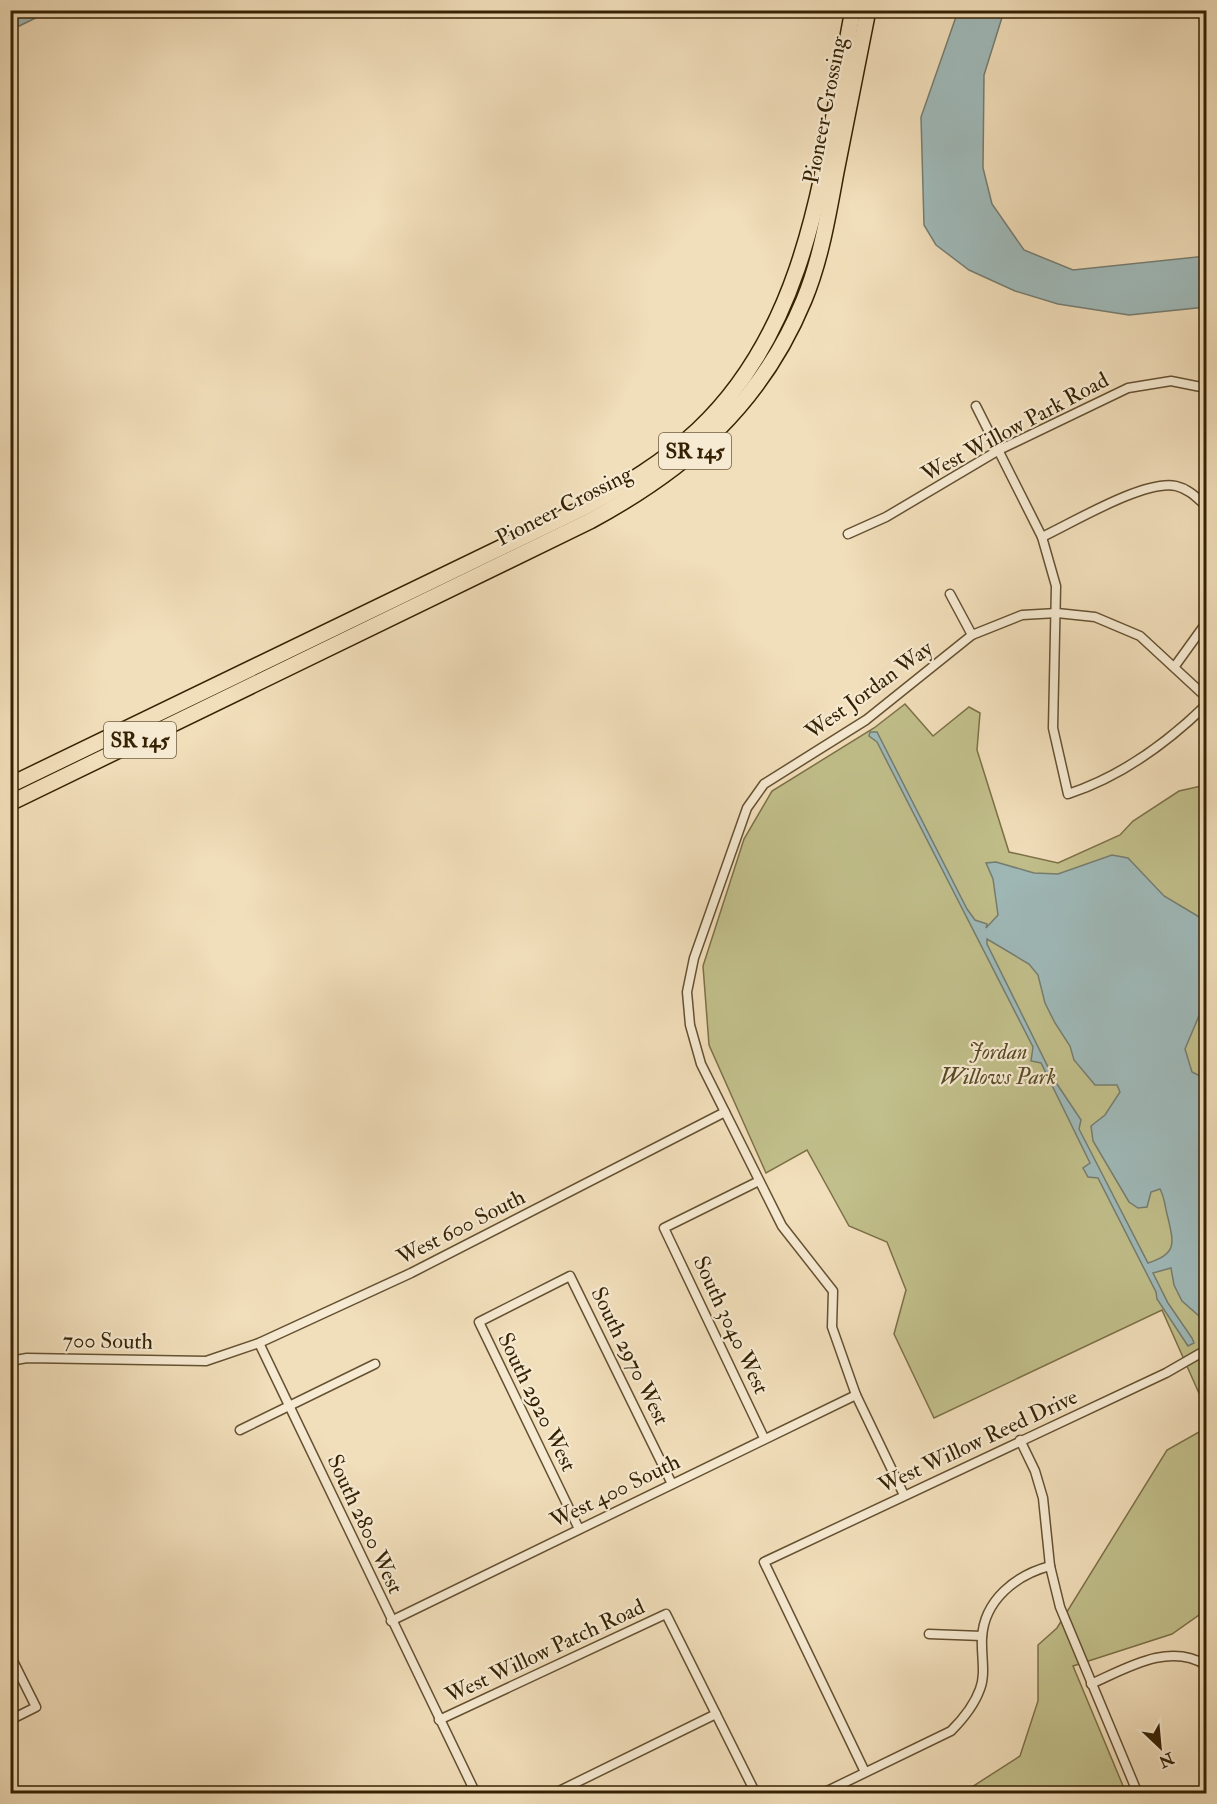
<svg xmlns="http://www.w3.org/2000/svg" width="1217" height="1804" font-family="'IM FELL Double Pica',serif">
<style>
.green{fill:#c1bf8b;stroke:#7c7047;stroke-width:1.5}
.water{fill:#9fbaba;stroke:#757d71;stroke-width:1.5;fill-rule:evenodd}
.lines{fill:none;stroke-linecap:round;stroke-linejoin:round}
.street-casing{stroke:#655131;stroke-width:11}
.highway-casing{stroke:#362203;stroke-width:18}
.street{stroke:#f6ead2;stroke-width:8}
.highway{stroke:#f1deba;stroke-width:15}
.labels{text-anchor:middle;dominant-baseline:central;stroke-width:4.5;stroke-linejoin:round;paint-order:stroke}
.shield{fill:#f6ead2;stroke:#705e41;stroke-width:1.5}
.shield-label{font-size:21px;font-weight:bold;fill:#362203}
.street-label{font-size:22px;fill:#362203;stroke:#f6ead2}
.park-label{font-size:22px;font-style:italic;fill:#594925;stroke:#f6ead2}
</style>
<rect width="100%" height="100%" fill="#f1deba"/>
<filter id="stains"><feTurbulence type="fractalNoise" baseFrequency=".00333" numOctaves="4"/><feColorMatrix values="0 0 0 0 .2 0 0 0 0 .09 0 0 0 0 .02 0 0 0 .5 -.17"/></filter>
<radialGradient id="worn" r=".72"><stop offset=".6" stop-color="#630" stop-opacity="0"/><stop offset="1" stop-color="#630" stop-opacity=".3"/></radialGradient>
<g class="green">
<path d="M 905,704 L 933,736 L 969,707 L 980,713 L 977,750 L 1009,852 L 1058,863 L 1120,835 L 1133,821 L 1179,791 L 1206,785 L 1206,1409 L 1162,1310 L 934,1418 L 894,1334 L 906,1290 L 887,1242 L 849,1226 L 807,1150 L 766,1173 L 709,1045 L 703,966 L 744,839 L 772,791 L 874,728 Z"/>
<path d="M 1206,1428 L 1206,1610 L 1172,1634 L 1073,1666 L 1126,1793 L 961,1794 L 1020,1756 L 1038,1701 L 1038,1645 L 1057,1628 L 1167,1450 Z"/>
</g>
<g class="water">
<path d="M 26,10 L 50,11 L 11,30 L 11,18 Z"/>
<path d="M 958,11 L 1004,11 L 984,75 L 983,168 L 992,204 L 1024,250 L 1073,270 L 1206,256 L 1206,307 L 1129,315 L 1058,304 L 1015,291 L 969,270 L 936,245 L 924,225 L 921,117 Z"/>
<path d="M 870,732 L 877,732 L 967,909 L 975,920 L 987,924 L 986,928 L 998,915 L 993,879 L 986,863 L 996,862 L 1034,873 L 1058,874 L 1112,855 L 1128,858 L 1164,896 L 1206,921 L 1206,999 L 1185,1049 L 1192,1072 L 1206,1079 L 1206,1322 L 1182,1301 L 1174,1285 L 1171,1268 L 1153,1273 L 1168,1303 L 1192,1338 L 1194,1343 L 1188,1346 L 1157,1299 L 1156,1292 L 1098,1178 L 1088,1177 L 1083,1168 L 1090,1163 L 1041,1063 L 1031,1061 L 1033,1047 L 877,742 L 869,736 ZM 987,939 L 1029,964 L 1038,975 L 1045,1003 L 1055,1023 L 1070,1046 L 1074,1060 L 1095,1085 L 1117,1085 L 1120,1092 L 1105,1115 L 1091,1126 L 1093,1141 L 1129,1202 L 1138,1208 L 1147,1207 L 1151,1192 L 1160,1189 C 1165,1198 1165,1208 1168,1218 C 1174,1244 1177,1254 1148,1263 L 1079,1129 L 1081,1120 L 1055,1081 L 987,944 Z"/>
</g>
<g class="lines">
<g class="street-casing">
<g id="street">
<path d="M 976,406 L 1042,537 L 1056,586 L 1053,728 L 1068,794 C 1120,777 1167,743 1206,705"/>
<path d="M 848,534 L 886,517 L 999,450 L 1128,388 L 1171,381 L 1206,388"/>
<path d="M 1042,537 C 1072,523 1145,479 1176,486 C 1189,489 1197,498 1206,506"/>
<path d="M 950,594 L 972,635"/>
<path d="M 1175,666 L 1206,623"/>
<path d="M 759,1181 L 664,1228 L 764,1438"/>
<path d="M 259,1343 L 476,1794"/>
<path d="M 10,1361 L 27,1358 L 206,1361 L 259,1343 L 411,1273 L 725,1112"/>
<path d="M 240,1430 L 375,1364"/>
<path d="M 1020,1440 L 1035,1471 L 1043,1498 L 1050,1566 L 1060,1607 L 1138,1794"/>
<path d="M 904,1495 L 856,1395 L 832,1327 L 833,1291 L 782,1226 L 701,1064 L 690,1025 L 687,992 L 694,958 L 747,808 L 764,784 L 866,720 L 972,635 L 1022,615 L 1057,613 L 1095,617 L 1140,636 L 1206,697"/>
<path d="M 579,1529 L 479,1322 L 570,1276 L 672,1484"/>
<path d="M 391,1621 L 856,1395"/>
<path d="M 929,1634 L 982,1636"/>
<path d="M 10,1655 L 36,1707 L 10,1720"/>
<path d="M 1091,1684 C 1127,1668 1169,1642 1206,1665"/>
<path d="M 439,1720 L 666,1614 L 756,1794"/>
<path d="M 865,1772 L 764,1562 L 1166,1373 L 1206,1350"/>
<path d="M 553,1794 L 716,1714"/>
<path d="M 821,1794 L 951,1731 C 963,1719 974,1706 980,1689 C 986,1674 981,1655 982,1638 C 984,1600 1016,1575 1050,1566"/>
</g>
</g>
<g class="highway-casing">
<g id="highway">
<path d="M 10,785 L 585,507 C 625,485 664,462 698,430 C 813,322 824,157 853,10"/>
<path d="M 10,803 L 590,521 C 688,468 761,404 804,300 C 821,259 828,215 836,172 C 847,118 857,64 868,10"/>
</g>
</g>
<use href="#street" class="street"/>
<use href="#highway" class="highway"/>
</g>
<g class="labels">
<g class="shield">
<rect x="659" y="433" width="72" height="36" rx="4.5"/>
<rect x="104" y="722" width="72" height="36" rx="4.5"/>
</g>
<g class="shield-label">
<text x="695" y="451">SR 145</text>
<text x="140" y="740">SR 145</text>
</g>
<g class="street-label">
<text transform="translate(825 110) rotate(-79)">Pioneer Crossing</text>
<text transform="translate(1015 427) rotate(-28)">West Willow Park Road</text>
<text transform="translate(564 506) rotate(-27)">Pioneer Crossing</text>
<text transform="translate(869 690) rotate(-36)">West Jordan Way</text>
<text transform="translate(461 1227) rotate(-27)">West 600 South</text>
<text transform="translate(731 1325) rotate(65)">South 3040 West</text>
<text transform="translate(108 1341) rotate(1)">700 South</text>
<text transform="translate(630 1356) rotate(64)">South 2970 West</text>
<text transform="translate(537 1402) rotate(64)">South 2920 West</text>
<text transform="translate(978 1441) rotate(-25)">West Willow Reed Drive</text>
<text transform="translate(615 1491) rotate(-26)">West 400 South</text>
<text transform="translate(365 1524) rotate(65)">South 2800 West</text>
<text transform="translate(545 1651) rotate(-25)">West Willow Patch Road</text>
</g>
<g class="park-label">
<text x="998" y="1052">Jordan<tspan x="998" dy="25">Willows Park</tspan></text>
</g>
</g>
<rect width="1217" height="1804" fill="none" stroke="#f1deba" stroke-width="36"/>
<rect x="12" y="12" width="1193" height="1780" fill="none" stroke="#362203" stroke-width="3"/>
<rect x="18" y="18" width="1181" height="1768" fill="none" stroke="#362203" stroke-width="1.5"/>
<g transform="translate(1160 1747) rotate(154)" stroke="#f6ead2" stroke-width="4.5" paint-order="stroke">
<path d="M0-4.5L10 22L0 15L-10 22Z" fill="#362203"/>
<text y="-9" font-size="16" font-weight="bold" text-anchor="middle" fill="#362203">N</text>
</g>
<rect width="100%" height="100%" filter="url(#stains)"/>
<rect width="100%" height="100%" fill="url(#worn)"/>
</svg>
